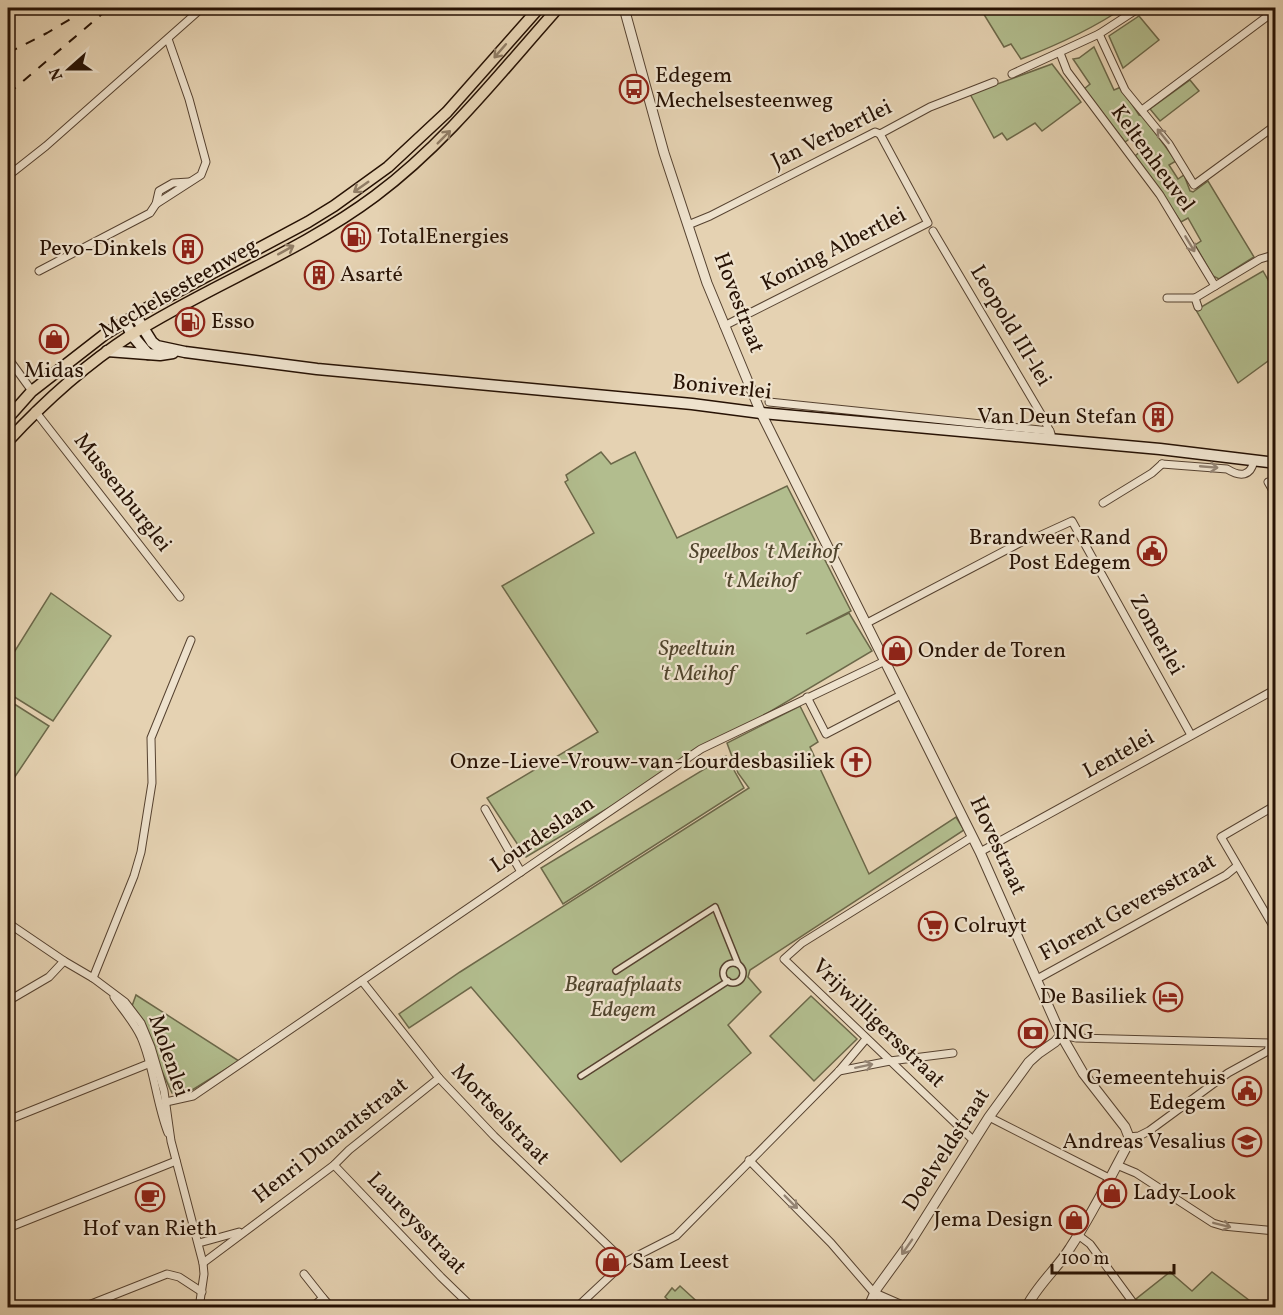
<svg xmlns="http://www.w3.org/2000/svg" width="1283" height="1315" font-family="Vollkorn,serif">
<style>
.green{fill:#b2bd8e;stroke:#6c6849;stroke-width:1.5}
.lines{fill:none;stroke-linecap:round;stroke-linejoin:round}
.pedestrian-casing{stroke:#564230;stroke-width:8}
.minor-casing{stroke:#564230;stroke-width:9}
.tertiary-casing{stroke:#564230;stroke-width:11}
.secondary-casing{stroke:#271204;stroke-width:13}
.primary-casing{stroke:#271204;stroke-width:13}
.pedestrian{stroke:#eee2cd;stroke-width:5}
.minor{stroke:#eee2cd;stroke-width:7}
.tertiary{stroke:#eee2cd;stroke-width:9}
.secondary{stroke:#eee2cd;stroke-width:10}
.primary{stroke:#e5d2b2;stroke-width:10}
.rail{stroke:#271204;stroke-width:2;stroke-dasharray:10 10;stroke-linecap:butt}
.oneway{stroke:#907c64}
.oneway2{stroke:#948473}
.labels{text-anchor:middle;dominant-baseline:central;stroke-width:4.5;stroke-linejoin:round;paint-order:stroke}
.poi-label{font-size:22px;fill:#271204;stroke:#eee2cd;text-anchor:start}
.street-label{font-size:22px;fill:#271204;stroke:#eee2cd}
.park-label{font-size:22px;font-style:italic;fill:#51452d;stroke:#eee2cd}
</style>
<rect width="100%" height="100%" fill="#e5d2b2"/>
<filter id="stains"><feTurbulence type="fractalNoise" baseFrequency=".00333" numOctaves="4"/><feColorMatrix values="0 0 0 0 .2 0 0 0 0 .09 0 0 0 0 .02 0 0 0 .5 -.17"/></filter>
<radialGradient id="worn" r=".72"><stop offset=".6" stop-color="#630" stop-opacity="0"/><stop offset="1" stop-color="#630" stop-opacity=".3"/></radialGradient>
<g class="green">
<path d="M 980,8 L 1123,8 C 1091,30 1057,45 1021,59 L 1011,44 L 1004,47 Z"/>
<path d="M 1139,16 L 1159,40 L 1123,68 L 1109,36 Z"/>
<path d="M 1094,47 L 1114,90 L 1121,87 L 1139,115 L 1143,116 L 1176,161 L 1169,165 L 1178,179 L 1184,175 L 1190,191 L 1193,192 L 1208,181 L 1254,257 L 1219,279 L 1213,276 L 1195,245 L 1201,241 L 1188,218 L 1181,222 L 1135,156 L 1141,151 L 1131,138 L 1125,142 L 1084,89 L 1090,84 L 1073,59 L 1079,58 Z"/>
<path d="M 1052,64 L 1081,102 L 1042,131 L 1035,123 L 1007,140 L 1002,133 L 994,138 L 970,94 Z"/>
<path d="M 1190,80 L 1199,91 L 1160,121 L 1150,109 Z"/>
<path d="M 1263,271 L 1275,292 L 1275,356 L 1238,383 L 1196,310 Z"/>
<path d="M 601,452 L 611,464 L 635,452 L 677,538 L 787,486 L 851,611 L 806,634 L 849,613 L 872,651 L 526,857 L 487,798 L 598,732 L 502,586 L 594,533 L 565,482 L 568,480 L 566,475 Z"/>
<path d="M 51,593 L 111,636 L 53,721 L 8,693 L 8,662 Z"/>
<path d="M 8,700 L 49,726 L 8,787 Z"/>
<path d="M 800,706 L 818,742 L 810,747 L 869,874 L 956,817 L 964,830 L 750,970 L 748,977 L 761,992 L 728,1025 L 751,1053 L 621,1162 L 471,987 L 409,1028 L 399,1014 L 460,972 L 749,788 L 738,773 L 727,743 Z"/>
<path d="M 726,756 L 744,788 L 563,904 L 541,868 Z"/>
<path d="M 136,995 L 239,1061 L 189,1092 L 172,1093 L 132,1006 Z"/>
<path d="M 811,996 L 857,1039 L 814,1081 L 770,1036 Z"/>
<path d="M 1170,1272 L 1192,1291 L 1212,1272 L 1258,1307 L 1142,1307 L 1136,1299 Z"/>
<path d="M 680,1286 L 703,1307 L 676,1307 L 665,1297 L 672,1288 L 675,1291 Z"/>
</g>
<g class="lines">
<g class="pedestrian-casing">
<g id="pedestrian">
<circle cx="733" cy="973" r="10"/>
<path d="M 616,971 L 715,907 L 738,964"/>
<path d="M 581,1076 L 728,981"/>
</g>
</g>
<g class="minor-casing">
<g id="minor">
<path d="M 1099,34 L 1125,90 L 1169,144 L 1194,185 L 1276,125"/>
<path d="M 1060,53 L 1067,71 L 1160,195 L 1215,286"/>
<path d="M 1012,74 L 1099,34 L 1139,8"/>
<path d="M 1142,110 L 1276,10"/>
<path d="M 8,176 L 46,146 L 202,8"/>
<path d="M 156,204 L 201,175 L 206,162 L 189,99 L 168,39"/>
<path d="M 688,225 L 710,216 L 875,132 L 880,134 L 930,107 L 994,82"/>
<path d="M 933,231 L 1044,419 L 1051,434"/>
<path d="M 1270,256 L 1276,269"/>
<path d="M 39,271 L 150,213 L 156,204 L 159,191 L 173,183 L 189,182"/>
<path d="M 1167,298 L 1195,298 L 1198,307"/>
<path d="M 1195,298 L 1260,259 L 1270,256"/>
<path d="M 724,326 L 928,223 L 880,134"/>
<path d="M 8,358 L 32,391"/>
<path d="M 769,402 L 1050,431"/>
<path d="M 35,411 L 180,597"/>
<path d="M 1162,464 L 1227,469 C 1240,477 1251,477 1254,460"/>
<path d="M 1268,482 L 1276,496"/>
<path d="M 1103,503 L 1152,473 L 1162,464"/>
<path d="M 867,623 L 1031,537 L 1037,537 L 1072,521 L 1191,735"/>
<path d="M 807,697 L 826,734 L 901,695"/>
<path d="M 1276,805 L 1221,837 L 1276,931"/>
<path d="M 485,809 L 521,872"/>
<path d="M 972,837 L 802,943 L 784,959 L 973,1140"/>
<path d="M 980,852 L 1276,689"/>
<path d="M 8,923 L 64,961 L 93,978 L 125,1002 L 141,1023 L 151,1047 L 164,1091 L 171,1141 L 203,1263 L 204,1274 L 199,1308"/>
<path d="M 93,978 L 134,876 L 141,852 L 152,783 L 151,738 L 191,640"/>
<path d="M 1037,979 L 1226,875 L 1237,866"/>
<path d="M 362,981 L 439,1078 L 494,1136 L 625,1262"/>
<path d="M 114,997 C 123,1010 134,1022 141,1037 C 154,1067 156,1102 168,1133"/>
<path d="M 8,1001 L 49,977 L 64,961"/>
<path d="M 1061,1035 L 1077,1038 L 1270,1043"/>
<path d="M 839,1071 L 890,1061 L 953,1053"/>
<path d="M 166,1102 L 193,1096 L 701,749 L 885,661"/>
<path d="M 989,1117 L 1109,1178"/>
<path d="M 8,1120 L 153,1062"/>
<path d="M 1129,1137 L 1139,1136 L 1149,1131 L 1228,1073 L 1268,1051 L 1270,1043"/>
<path d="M 749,1160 L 831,1243 L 875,1294"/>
<path d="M 334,1165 L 441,1277 L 473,1308"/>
<path d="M 1117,1165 L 1136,1173 L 1213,1223 L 1223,1226 L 1276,1231"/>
<path d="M 8,1228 L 176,1161"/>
<path d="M 1078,1235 L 1090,1244 L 1137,1308"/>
<path d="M 199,1243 L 239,1232"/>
<path d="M 203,1263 L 334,1165 L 349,1150 L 439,1078"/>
<path d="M 304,1274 L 323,1298"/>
<path d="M 81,1308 L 167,1274 L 179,1277 L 202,1292"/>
<path d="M 311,1308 L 323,1298 L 332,1308"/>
<path d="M 576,1308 L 625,1262 L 676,1236 L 839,1071 L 866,1039"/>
</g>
</g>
<g class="tertiary-casing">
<g id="tertiary">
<path d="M 624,8 L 664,153 L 707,283 L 761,413 L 980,852 L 1061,1035 L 1083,1073 L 1125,1127 L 1129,1137 L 1127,1146 C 1109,1180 1091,1216 1070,1248 C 1057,1269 1037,1285 1026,1308"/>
<path d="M 875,1294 L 907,1308"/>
<path d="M 868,1308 L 877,1288 L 909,1244 L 989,1117 L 1029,1062 L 1039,1053 L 1055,1042 L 1061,1035"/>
</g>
</g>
<g class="secondary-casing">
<g id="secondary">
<path d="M 135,315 L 152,342 L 157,346 L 185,352 L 317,369 L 692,404 L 761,413 L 1160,449 L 1276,463"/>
<path d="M 125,321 L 132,335 L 148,354"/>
<path d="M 107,351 L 160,355 L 173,353"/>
</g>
</g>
<g class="primary-casing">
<g id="primary">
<path d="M 8,418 L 32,391 L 104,335 L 147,308 L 308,222 L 334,206 L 388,167 L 447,112 L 539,8"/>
<path d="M 8,441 C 45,401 85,365 131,335 C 210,285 300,252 375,196 C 446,143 500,73 558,8"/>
</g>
</g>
<use href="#pedestrian" class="pedestrian"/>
<use href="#minor" class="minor"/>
<use href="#tertiary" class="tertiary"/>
<use href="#secondary" class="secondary"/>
<use href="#primary" class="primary"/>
<g class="rail">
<path d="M 8,53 L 47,33 L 89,8"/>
<path d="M 8,94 L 109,8"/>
</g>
</g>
<defs><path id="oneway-shaft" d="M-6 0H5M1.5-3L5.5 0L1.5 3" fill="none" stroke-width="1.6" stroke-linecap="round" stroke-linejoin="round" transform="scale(1.5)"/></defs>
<g class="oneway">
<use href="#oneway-shaft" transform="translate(500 51) rotate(131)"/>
<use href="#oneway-shaft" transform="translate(444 137) rotate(-45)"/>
<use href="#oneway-shaft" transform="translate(361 187) rotate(145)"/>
<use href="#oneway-shaft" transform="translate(286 250) rotate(-29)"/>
</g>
<g class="oneway2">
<use href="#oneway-shaft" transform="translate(1163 136) rotate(-129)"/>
<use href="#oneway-shaft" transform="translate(1190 244) rotate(59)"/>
<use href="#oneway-shaft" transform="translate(1209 467) rotate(5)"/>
<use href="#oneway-shaft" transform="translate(864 1066) rotate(-12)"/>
<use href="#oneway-shaft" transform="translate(791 1202) rotate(45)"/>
<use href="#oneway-shaft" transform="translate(1222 1225) rotate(14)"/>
<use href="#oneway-shaft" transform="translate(907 1247) rotate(125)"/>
</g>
<defs>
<g id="bus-ring" transform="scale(1.5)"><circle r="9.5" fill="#eee2cd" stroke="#8f2418" stroke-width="1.5"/><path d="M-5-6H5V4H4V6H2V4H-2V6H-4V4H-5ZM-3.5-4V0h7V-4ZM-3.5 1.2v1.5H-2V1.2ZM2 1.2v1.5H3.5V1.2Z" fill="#8f2418"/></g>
<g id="fuel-ring" transform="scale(1.5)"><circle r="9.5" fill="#eee2cd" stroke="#8f2418" stroke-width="1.5"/><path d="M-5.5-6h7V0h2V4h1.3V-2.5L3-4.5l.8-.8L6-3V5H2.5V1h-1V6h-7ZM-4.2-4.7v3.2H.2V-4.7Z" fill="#8f2418"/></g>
<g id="building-ring" transform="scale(1.5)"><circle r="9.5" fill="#eee2cd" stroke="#8f2418" stroke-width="1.5"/><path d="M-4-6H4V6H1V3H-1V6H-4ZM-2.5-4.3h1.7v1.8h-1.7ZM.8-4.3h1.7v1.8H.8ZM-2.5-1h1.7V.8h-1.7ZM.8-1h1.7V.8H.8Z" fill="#8f2418"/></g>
<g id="shop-ring" transform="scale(1.5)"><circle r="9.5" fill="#eee2cd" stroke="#8f2418" stroke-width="1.5"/><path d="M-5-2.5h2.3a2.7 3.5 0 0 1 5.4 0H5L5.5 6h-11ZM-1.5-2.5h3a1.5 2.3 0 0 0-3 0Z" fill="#8f2418"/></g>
<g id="civic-ring" transform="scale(1.5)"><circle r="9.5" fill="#eee2cd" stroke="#8f2418" stroke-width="1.5"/><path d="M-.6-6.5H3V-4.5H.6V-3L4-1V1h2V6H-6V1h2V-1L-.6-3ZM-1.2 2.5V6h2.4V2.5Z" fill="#8f2418"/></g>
<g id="church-ring" transform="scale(1.5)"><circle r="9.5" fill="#eee2cd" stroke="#8f2418" stroke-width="1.5"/><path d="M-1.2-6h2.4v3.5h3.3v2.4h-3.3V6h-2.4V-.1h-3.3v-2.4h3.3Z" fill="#8f2418"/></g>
<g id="supermarket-ring" transform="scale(1.5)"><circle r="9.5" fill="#eee2cd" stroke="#8f2418" stroke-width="1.5"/><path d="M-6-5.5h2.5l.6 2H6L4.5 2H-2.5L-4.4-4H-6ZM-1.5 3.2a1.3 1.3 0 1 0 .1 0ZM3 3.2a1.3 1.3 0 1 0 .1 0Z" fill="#8f2418"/></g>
<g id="hotel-ring" transform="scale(1.5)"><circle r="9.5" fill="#eee2cd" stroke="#8f2418" stroke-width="1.5"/><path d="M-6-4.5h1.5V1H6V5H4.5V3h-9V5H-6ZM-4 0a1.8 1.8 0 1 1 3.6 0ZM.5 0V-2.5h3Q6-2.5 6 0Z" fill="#8f2418"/></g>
<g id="bank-ring" transform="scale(1.5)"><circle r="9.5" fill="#eee2cd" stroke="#8f2418" stroke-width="1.5"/><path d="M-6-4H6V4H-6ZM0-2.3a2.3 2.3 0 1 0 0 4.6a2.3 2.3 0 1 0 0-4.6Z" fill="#8f2418"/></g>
<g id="school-ring" transform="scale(1.5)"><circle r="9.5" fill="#eee2cd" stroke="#8f2418" stroke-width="1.5"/><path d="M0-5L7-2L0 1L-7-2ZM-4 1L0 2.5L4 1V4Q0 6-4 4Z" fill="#8f2418"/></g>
<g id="cafe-ring" transform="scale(1.5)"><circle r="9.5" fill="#eee2cd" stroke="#8f2418" stroke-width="1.5"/><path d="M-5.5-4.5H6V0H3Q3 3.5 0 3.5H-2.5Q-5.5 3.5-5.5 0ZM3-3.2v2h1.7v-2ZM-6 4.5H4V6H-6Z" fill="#8f2418"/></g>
</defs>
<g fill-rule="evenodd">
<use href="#bus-ring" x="634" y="89"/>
<use href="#fuel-ring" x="356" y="237"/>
<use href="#building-ring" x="188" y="249"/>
<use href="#building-ring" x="319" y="275"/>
<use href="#fuel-ring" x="190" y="322"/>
<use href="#shop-ring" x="54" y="339"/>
<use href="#building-ring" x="1158" y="417"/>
<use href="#civic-ring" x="1152" y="551"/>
<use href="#shop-ring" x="897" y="651"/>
<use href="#church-ring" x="856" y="762"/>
<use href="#supermarket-ring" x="933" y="926"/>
<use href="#hotel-ring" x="1168" y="997"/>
<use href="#bank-ring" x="1033" y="1033"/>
<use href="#civic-ring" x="1247" y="1091"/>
<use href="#school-ring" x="1247" y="1142"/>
<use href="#shop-ring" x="1112" y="1193"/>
<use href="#cafe-ring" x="150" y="1197"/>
<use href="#shop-ring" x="1074" y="1220"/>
<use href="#shop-ring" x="611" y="1262"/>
</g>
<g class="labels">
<g class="poi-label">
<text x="655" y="76">Edegem<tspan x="655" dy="25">Mechelsesteenweg</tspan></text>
<text x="377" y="237">TotalEnergies</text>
<text x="167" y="249" text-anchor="end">Pevo-Dinkels</text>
<text x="340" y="275">Asarté</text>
<text x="211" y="322">Esso</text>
<text x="54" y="371" text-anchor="middle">Midas</text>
<text x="1137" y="417" text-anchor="end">Van Deun Stefan</text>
<text x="1131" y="538" text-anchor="end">Brandweer Rand<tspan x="1131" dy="25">Post Edegem</tspan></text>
<text x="918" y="651">Onder de Toren</text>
<text x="835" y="762" text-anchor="end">Onze-Lieve-Vrouw-van-Lourdesbasiliek</text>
<text x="954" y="926">Colruyt</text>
<text x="1147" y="997" text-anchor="end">De Basiliek</text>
<text x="1054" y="1033">ING</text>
<text x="1226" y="1078" text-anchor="end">Gemeentehuis<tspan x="1226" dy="25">Edegem</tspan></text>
<text x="1226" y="1142" text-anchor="end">Andreas Vesalius</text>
<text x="1133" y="1193">Lady-Look</text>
<text x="1053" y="1220" text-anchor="end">Jema Design</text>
<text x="150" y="1229" text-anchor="middle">Hof van Rieth</text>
<text x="632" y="1262">Sam Leest</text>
</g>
<g class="street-label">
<text transform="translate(832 135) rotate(-26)">Jan Verbertlei</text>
<text transform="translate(1152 159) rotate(54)">Keltenheuvel</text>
<text transform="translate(834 250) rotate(-27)">Koning Albertlei</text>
<text transform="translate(179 289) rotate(-30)">Mechelsesteenweg</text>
<text transform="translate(738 303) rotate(69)">Hovestraat</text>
<text transform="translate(1010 326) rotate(59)">Leopold III-lei</text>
<text transform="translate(722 388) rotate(6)">Boniverlei</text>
<text transform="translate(122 493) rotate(52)">Mussenburglei</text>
<text transform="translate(1156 635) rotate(61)">Zomerlei</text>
<text transform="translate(1119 755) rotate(-29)">Lentelei</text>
<text transform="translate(543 835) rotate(-34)">Lourdeslaan</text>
<text transform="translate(997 846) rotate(65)">Hovestraat</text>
<text transform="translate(1128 908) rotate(-29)">Florent Geversstraat</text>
<text transform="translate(878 1024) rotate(44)">Vrijwilligersstraat</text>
<text transform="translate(168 1056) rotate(71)">Molenlei</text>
<text transform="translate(500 1115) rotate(46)">Mortselstraat</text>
<text transform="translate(331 1141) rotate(-38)">Henri Dunantstraat</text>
<text transform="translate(947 1150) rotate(-57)">Doelveldstraat</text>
<text transform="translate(416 1224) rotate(46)">Laureysstraat</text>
</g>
<g class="park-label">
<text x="764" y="552">Speelbos 't Meihof</text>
<text x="760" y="581">'t Meihof</text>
<text x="697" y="649">Speeltuin<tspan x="697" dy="25">'t Meihof</tspan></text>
<text x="623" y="985">Begraafplaats<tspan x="623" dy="25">Edegem</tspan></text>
</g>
</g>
<rect width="1283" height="1315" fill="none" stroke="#e5d2b2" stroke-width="30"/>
<rect x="9" y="9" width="1265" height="1297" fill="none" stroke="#271204" stroke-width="3"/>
<rect x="15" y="15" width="1253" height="1285" fill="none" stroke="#271204" stroke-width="1.5"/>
<g transform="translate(69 69) rotate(249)" stroke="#eee2cd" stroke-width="4.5" paint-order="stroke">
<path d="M0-4.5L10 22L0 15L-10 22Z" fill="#271204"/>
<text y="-9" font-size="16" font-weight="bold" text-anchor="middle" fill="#271204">N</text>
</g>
<path d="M1052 1264v9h122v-9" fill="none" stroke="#271204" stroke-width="3"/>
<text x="1061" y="1264" font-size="18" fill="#271204" stroke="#eee2cd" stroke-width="4.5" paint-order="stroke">100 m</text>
<rect width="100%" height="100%" filter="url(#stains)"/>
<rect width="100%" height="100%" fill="url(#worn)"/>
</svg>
